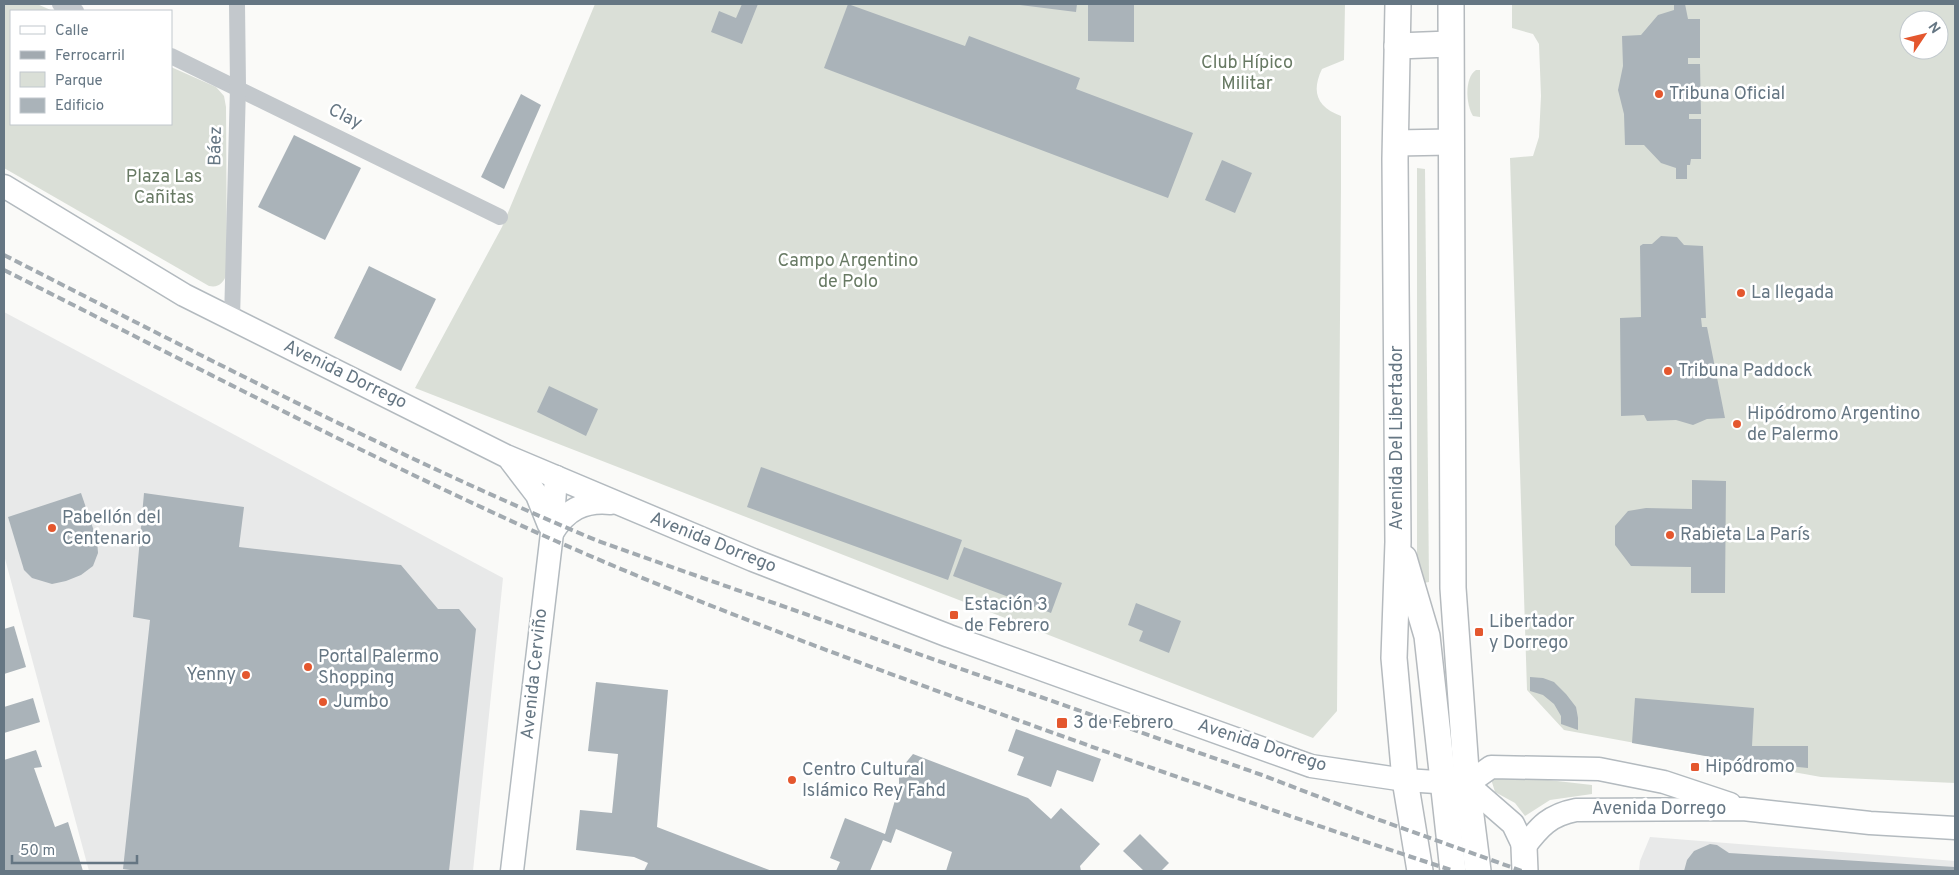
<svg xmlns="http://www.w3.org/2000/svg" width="1959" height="875" font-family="Overpass,sans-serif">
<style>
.built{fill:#e8e9e9}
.green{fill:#dadfd7;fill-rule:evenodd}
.building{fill:#aab3b9}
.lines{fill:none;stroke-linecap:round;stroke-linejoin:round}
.secondary-casing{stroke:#b3babf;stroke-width:25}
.primary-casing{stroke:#b5babe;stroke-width:28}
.street{stroke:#c3c8cc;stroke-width:16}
.secondary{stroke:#fff;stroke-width:22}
.primary{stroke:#fff;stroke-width:25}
.rail{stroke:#a2aab0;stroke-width:4;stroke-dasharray:8 4;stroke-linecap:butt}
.poi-dot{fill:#e4572e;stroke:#fff;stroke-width:2}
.labels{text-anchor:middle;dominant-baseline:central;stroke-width:5;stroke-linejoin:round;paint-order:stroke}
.park-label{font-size:18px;fill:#687a64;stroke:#fff}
.poi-label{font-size:18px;fill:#657683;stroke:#fff;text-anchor:start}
.street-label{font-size:18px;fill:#657683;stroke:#fff}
</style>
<rect width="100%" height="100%" fill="#fafaf8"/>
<g class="built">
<path d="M 4,312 L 503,578 L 473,871 L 89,871 L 4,555 Z"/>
<path d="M 1650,837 L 1955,861 L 1955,871 L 1639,871 L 1640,861 Z"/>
</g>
<g class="green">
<path d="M 4,4 L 37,4 L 53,11 L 11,11 L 11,124 L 171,124 L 171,67 L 216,87 L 224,96 L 226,107 L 227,274 C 223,283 219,288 209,286 L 4,168 Z"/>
<path d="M 595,4 L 1345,4 L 1344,60 L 1322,69 C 1311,92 1317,107 1341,116 L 1341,186 L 1337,711 L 1313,738 L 415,388 L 502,227 Z"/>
<path d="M 1512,4 L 1955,4 L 1955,783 L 1821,777 L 1564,730 L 1527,690 L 1510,158 L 1533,156 L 1539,137 L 1541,96 L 1539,44 L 1533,34 L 1512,28 ZM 1909,20 L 1939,20 L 1939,50 L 1909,50 Z"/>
<path d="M 1476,70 L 1480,70 L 1480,117 L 1473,116 C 1466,105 1464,78 1476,70 Z"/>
<path d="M 1417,168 L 1425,169 L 1429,582 L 1424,583 L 1417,556 Z"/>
<path d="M 1495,777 L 1521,777 L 1592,785 L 1592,794 L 1550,800 L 1525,816 L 1515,803 L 1495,792 L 1491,779 Z"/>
</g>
<g class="building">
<path d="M 742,4 L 758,4 L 742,44 L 711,32 L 719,11 L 736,18 Z"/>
<path d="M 848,4 L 965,46 L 969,36 L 1080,78 L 1076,89 L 1193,133 L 1168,198 L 824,68 Z"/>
<path d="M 1013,4 L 1077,4 L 1076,12 Z"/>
<path d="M 1088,4 L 1134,4 L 1134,42 L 1088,41 Z"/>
<path d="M 1674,4 L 1685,4 L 1688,19 L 1700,19 L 1700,58 L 1688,58 L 1688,64 L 1700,64 L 1701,114 L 1689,114 L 1689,119 L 1701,119 L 1701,159 L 1691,159 L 1690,165 L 1687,165 L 1687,179 L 1676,179 L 1676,168 L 1661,163 L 1644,145 L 1625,145 L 1624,114 L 1618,90 L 1623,66 L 1622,36 L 1641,35 L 1658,15 L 1674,10 Z"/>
<path d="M 521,94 L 541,105 L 504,189 L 481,177 Z"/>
<path d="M 294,135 L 361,168 L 325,240 L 258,207 Z"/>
<path d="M 1222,160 L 1252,173 L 1235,213 L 1205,200 Z"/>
<path d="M 1661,236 L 1677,237 L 1684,245 L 1703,246 L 1706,318 L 1701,318 L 1702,327 L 1707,327 L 1725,418 L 1707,419 L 1693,425 L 1676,420 L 1647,421 L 1644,415 L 1621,416 L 1620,318 L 1641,317 L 1640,246 L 1643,244 L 1652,244 Z"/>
<path d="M 369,266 L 436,299 L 401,371 L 334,338 Z"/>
<path d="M 549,386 L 598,409 L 586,436 L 537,412 Z"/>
<path d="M 761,467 L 962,540 L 948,580 L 747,507 Z"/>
<path d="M 1692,480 L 1726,481 L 1725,593 L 1691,593 L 1691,567 L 1631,566 L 1615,545 L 1615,526 L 1628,511 L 1646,508 L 1692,509 Z"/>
<path d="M 81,493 L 97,540 L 98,553 L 93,566 L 81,575 L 66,581 L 52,584 L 32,578 L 24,570 L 8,517 Z"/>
<path d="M 144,493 L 244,507 L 239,547 L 401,565 L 438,609 L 459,609 L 476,629 L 449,871 L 137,871 L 123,869 L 150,620 L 133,617 Z"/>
<path d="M 964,547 L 1062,583 L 1051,613 L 953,576 Z"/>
<path d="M 1136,603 L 1181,621 L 1169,653 L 1139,641 L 1143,631 L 1128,625 Z"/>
<path d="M 14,626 L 26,667 L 4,674 L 4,629 Z"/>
<path d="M 1530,677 L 1543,678 L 1554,682 L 1566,694 L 1576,707 L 1578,718 L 1578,730 L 1561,724 L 1561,716 L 1554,704 L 1543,695 L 1530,691 Z"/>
<path d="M 596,682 L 668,690 L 657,827 L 772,871 L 644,871 L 648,863 L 634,857 L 576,850 L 580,810 L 612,813 L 618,754 L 588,751 Z"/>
<path d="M 33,698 L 40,722 L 4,733 L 4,707 Z"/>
<path d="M 1635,698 L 1754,708 L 1752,746 L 1808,746 L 1808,768 L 1728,760 L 1632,743 Z"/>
<path d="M 1016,729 L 1101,759 L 1093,782 L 1057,770 L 1051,787 L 1017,775 L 1024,757 L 1008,751 Z"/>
<path d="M 36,750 L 42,767 L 34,768 L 55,827 L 68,822 L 83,871 L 4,871 L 4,760 Z"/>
<path d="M 913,754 L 1028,798 L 1051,819 L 1061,808 L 1100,844 L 1080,866 L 1081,871 L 946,871 L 952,852 L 896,829 L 891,843 L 883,840 L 870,871 L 836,871 L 840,862 L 830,858 L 845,818 L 885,834 L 899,787 L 899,771 Z"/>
<path d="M 1140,834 L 1169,863 L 1161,871 L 1144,871 L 1123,851 Z"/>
<path d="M 1710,844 L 1717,845 L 1729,853 L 1955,867 L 1955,871 L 1684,871 L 1687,860 L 1694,851 Z"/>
</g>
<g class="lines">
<g class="secondary-casing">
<g id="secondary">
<path d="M 4,186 L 184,295 L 506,456 L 753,560 L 949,636 L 1311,766 L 1405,780 L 1467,784 L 1513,824 L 1524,847 C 1540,826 1550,815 1576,810 L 1743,809 L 1870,823 L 1955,828"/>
<path d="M 511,461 L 537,495 L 549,525"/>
<path d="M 552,533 C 566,510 584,500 611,503"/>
<path d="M 1467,784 L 1491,767 L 1599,769 L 1664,782 L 1730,804"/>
<path d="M 512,871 L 552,533 L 556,477"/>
</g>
</g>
<g class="primary-casing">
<g id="primary">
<path d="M 1398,4 L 1395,159 L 1398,542 L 1394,658 L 1405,780 L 1420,871"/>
<path d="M 1451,4 L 1453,588 L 1467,784 L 1478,871"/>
<path d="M 1397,46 L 1450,44"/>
<path d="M 1396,143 L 1450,142"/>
<path d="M 1404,558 L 1427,636 L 1453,871"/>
<path d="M 1524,847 L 1525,871"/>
</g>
</g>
<g class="street">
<path d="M 60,4 L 76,11"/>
<path d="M 171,56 L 500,217"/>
<path d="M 232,320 L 238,86 L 237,4"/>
</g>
<use href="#secondary" class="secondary"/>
<use href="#primary" class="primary"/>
<g class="rail">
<path d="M 4,255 C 200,355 395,456 598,541 L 1262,775 L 1374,818 L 1522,871"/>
<path d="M 4,270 C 171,354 337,441 507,519 C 655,587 808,644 962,700 C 1125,759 1289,817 1454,871"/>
</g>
</g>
<g class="poi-dot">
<circle cx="1659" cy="94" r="5"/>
<circle cx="1741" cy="293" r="5"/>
<circle cx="1668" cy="371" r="5"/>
<circle cx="1737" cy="424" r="5"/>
<circle cx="52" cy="528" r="5"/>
<circle cx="1670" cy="535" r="5"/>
<rect x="949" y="610" width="10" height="10" rx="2.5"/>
<rect x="1474" y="627" width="10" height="10" rx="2.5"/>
<circle cx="308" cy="667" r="5"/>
<circle cx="246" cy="675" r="5"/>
<circle cx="323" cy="702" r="5"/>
<rect x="1056" y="717" width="12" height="12" rx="2.5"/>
<rect x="1690" y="762" width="10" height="10" rx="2.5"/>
<circle cx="792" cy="780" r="5"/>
</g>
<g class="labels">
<g class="park-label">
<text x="1247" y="63">Club Hípico<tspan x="1247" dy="21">Militar</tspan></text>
<text x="164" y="177">Plaza Las<tspan x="164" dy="21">Cañitas</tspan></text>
<text x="848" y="261">Campo Argentino<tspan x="848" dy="21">de Polo</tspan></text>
</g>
<g class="poi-label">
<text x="1669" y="94">Tribuna Oficial</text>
<text x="1751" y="293">La llegada</text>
<text x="1678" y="371">Tribuna Paddock</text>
<text x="1747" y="414">Hipódromo Argentino<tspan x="1747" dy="21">de Palermo</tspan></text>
<text x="62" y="518">Pabellón del<tspan x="62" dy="21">Centenario</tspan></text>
<text x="1680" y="535">Rabieta La París</text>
<text x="964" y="605">Estación 3<tspan x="964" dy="21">de Febrero</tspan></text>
<text x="1489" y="622">Libertador<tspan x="1489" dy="21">y Dorrego</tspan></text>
<text x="318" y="657">Portal Palermo<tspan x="318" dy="21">Shopping</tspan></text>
<text x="236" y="675" text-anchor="end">Yenny</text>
<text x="333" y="702">Jumbo</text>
<text x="1073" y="723">3 de Febrero</text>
<text x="1705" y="767">Hipódromo</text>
<text x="802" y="770">Centro Cultural<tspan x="802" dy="21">Islámico Rey Fahd</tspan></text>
</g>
<g class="street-label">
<text transform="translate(345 117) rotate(26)">Clay</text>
<text transform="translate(216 146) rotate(-89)">Báez</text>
<text transform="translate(345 375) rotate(26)">Avenida Dorrego</text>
<text transform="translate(1397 438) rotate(-90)">Avenida Del Libertador</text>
<text transform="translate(713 543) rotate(22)">Avenida Dorrego</text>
<text transform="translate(535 674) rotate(-84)">Avenida Cerviño</text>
<text transform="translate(1262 746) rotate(18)">Avenida Dorrego</text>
<text x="1659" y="809">Avenida Dorrego</text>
</g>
</g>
<rect width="1959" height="875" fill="none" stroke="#657683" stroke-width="10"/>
<rect x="10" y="10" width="162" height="115" fill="#ffffff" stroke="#c1c8cd"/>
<rect x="20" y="26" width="25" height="8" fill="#ffffff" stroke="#c1c8cd"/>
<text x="55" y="35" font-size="15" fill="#657683">Calle</text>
<rect x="20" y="51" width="25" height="8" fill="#a2aab0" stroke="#c1c8cd"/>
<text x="55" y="60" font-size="15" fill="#657683">Ferrocarril</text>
<rect x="20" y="72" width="25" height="15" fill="#dadfd7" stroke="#c1c8cd"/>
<text x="55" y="85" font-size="15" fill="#657683">Parque</text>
<rect x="20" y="98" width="25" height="15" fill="#aab3b9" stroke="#c1c8cd"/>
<text x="55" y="110" font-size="15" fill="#657683">Edificio</text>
<g transform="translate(1924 35) rotate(55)"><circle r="24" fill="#ffffff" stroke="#c1c8cd"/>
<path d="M0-4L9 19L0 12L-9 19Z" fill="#e4572e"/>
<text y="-8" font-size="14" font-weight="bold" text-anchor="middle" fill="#657683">N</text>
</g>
<path d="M12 855v8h125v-8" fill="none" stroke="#657683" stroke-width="2.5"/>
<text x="20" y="855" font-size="15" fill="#657683" stroke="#ffffff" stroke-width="4" paint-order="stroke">50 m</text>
</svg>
